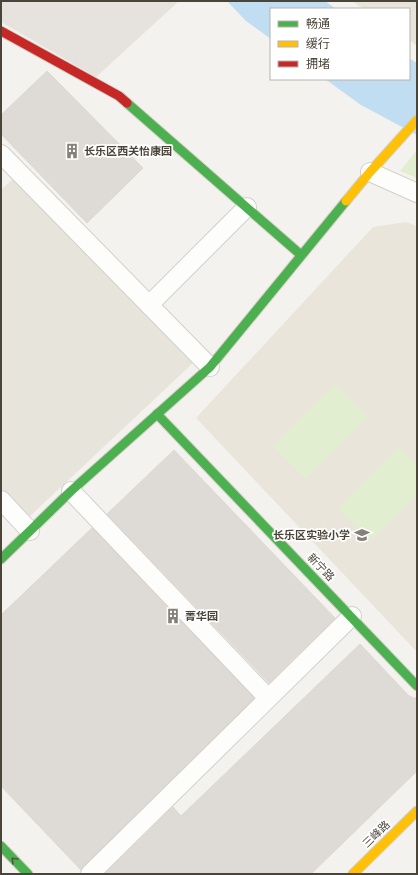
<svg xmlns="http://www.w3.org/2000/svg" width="418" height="875" font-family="Arial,'Noto Sans SC',sans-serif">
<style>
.residential{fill:#e7e4dc}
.education{fill:#eae5da}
.green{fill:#e1eecf}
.parking{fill:#e6e3df}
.water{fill:#c0ddf1}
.building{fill:#dedbd6;stroke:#dcd9d4}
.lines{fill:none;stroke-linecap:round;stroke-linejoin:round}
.street-casing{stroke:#d2d0cb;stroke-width:20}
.fast-casing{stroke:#d3cfc5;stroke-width:11}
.slow-casing{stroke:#d3cfc5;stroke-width:11}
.jam-casing{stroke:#d3cfc5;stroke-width:11}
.street{stroke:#fdfdfc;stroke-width:18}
.fast{stroke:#4caf50;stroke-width:9}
.slow{stroke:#ffc107;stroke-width:9}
.jam{stroke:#c62828;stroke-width:9}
.oneway{stroke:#4b593e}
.labels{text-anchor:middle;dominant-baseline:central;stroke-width:3.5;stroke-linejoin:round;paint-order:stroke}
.poi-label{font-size:11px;font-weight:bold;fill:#4b4439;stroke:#fff;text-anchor:start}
.street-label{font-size:11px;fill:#4b4439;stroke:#fff}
</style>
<rect width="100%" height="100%" fill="#f4f2ee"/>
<g class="residential">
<path d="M 352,1 L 417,1 L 417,46 L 409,40 L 409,9 L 364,9 Z"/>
<path d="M 17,175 L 194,362 L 29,517 L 1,488 L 1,190 Z"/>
</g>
<path class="education" d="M 406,222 L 417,226 L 417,652 L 196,418 L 373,227 Z"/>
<g class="green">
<path d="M 417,150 L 417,178 L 400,171 Z"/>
<path d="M 335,384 L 368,417 L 306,479 L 273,446 Z"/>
<path d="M 399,447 L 417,465 L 417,495 L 370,541 L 338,508 Z"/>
</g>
<path class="parking" d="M 1,1 L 179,1 L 96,77 L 1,22 Z"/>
<g class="water">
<path d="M 227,1 L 325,1 L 336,9 L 271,9 L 271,39 L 246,21 Z"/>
<path d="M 409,58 L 417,63 L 417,135 L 361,105 L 325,79 L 409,79 Z"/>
</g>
<g class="building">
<path d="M 47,71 L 143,168 L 87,223 L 1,134 L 1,115 Z"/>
<path d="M 174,450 L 335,618 L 269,683 L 107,514 Z"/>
<path d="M 92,528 L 254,698 L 81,870 L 1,786 L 1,615 Z"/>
<path d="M 360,644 L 408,695 L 413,698 L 417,698 L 417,771 L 311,874 L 105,874 L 173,807 L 181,816 Z"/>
</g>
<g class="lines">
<g class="street-casing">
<g id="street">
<path d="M 1,154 L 210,367"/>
<path d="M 370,172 L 417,193"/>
<path d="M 149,305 L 247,207"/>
<path d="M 71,491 L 268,698"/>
<path d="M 1,500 L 30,531"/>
<path d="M 90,874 L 352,616"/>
</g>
</g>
<g class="fast-casing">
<g id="fast">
<path d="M 127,103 L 301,255"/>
<path d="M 157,414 L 417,686"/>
<path d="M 1,559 L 71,491 L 210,367 L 346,201"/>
<path d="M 1,846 L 28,874"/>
</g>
</g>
<g class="slow-casing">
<g id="slow">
<path d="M 346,201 L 370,172 L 417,120"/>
<path d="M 353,874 L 417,811"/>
</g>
</g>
<g class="jam-casing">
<path id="jam" d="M 1,31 L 119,96 L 127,103"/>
</g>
<use href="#street" class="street"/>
<use href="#fast" class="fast"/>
<use href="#slow" class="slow"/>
<use href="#jam" class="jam"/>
</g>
<defs><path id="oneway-chevron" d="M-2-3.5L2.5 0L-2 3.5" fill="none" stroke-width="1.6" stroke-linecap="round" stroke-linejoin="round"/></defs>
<use class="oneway" href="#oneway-chevron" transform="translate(14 860) rotate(-134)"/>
<defs>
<g id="building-bare" transform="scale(1.2)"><path d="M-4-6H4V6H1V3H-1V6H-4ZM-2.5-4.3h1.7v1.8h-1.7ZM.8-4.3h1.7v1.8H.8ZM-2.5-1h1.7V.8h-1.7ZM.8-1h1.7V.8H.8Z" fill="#868178" stroke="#fff" stroke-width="2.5" paint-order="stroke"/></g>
<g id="school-bare" transform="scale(1.2)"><path d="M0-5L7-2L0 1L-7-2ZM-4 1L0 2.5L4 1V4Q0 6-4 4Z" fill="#868178" stroke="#fff" stroke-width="2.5" paint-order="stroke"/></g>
</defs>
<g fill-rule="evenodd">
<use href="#building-bare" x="72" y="151"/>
<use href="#school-bare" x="362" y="535"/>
<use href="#building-bare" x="173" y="616"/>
</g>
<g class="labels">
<g class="poi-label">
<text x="84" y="151">长乐区西关怡康园</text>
<text x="350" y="535" text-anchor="end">长乐区实验小学</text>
<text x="185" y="616">菁华园</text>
</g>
<g class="street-label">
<text transform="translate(321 567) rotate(46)">新宁路</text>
<text transform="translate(376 834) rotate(-44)">三峰路</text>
</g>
</g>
<rect width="418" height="875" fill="none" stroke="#4b4439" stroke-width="4"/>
<rect x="270" y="8" width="140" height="72" fill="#ffffff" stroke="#b7b4b0"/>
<rect x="278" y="21" width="20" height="6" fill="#4caf50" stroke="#b7b4b0"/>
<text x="306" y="28" font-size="12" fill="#4b4439">畅通</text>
<rect x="278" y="41" width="20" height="6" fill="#ffc107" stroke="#b7b4b0"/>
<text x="306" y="48" font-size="12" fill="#4b4439">缓行</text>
<rect x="278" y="61" width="20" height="6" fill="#c62828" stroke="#b7b4b0"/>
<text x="306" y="68" font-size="12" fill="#4b4439">拥堵</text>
</svg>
